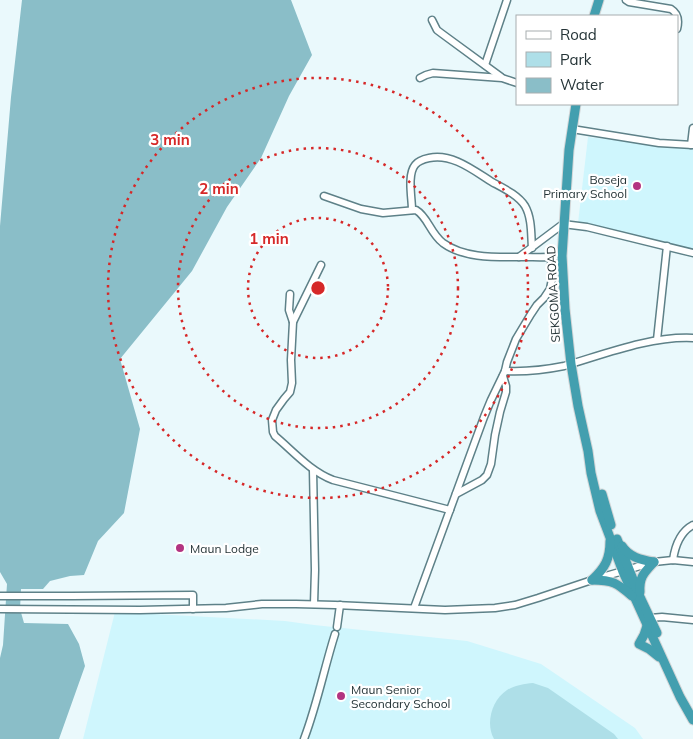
<svg xmlns="http://www.w3.org/2000/svg" width="693" height="739" font-family="Mulish,sans-serif">
<style>
.built{fill:#cff6fd}
.green{fill:#aedfe8}
.water{fill:#8abec8}
.lines{fill:none;stroke-linecap:round;stroke-linejoin:round}
.minor-casing{stroke:#5e8188;stroke-width:9}
.highway-casing{stroke:#d3d6d7;stroke-width:11}
.minor{stroke:#fff;stroke-width:6}
.highway{stroke:#439faf;stroke-width:9}
.ring{fill:none;stroke:#d62828;stroke-width:2.5;stroke-dasharray:2.5 5}
.poi-dot{fill:#b33481;stroke:#fff;stroke-width:2}
.labels{text-anchor:middle;dominant-baseline:central;stroke-width:4.5;stroke-linejoin:round;paint-order:stroke}
.poi-label{font-size:12px;fill:#253437;stroke:#fff;text-anchor:start}
.street-label{font-size:12px;fill:#253437;stroke:#fff}
.centre{fill:#d62828;stroke:#fff;stroke-width:2.5}
.ring-label{font-size:15px;text-anchor:middle;font-weight:bold;fill:#d62828;stroke:#fff;stroke-width:4.5;stroke-linejoin:round;paint-order:stroke}
</style>
<rect width="100%" height="100%" fill="#eaf9fc"/>
<g class="built">
<path d="M 588,137 L 693,149 L 693,251 L 578,223 Z"/>
<path d="M 115,612 L 285,621 L 314,625 L 467,641 L 541,664 L 635,728 L 643,739 L 83,739 Z"/>
</g>
<path class="green" d="M 533,683 L 548,688 L 614,734 L 618,739 L 494,739 C 485,723 492,700 507,690 C 515,685 524,684 533,683 Z"/>
<path class="water" d="M 22,0 L 291,0 L 312,55 L 289,96 L 261,158 L 227,207 L 192,271 L 120,359 L 140,429 L 124,513 L 98,541 L 84,575 L 70,576 L 50,581 L 43,589 L 21,589 L 20,609 L 24,623 L 68,624 L 79,644 L 85,666 L 59,739 L 0,739 L 0,658 L 3,645 L 7,584 L 0,572 L 0,226 L 11,97 Z"/>
<g class="lines">
<g class="minor-casing">
<g id="minor">
<path d="M 626,0 L 629,2 L 671,9 C 679,14 679,21 677,29"/>
<path d="M 432,20 L 437,30 L 441,33 L 501,77"/>
<path d="M 485,65 L 507,0"/>
<path d="M 420,78 L 426,75 L 433,73 L 502,78 L 517,83"/>
<path d="M 572,129 L 659,143 L 693,145"/>
<path d="M 691,145 L 693,128"/>
<path d="M 324,196 L 361,209 L 383,213 L 416,210 C 428,217 430,233 443,243 C 465,259 497,257 523,257 C 536,257 549,258 562,256"/>
<path d="M 412,210 C 412,198 407,175 415,165 C 418,161 424,159 429,158 C 452,153 473,170 492,182 C 503,188 518,195 525,206 C 532,218 531,235 532,248"/>
<path d="M 519,257 L 563,224 L 587,227 L 693,253"/>
<path d="M 321,265 L 293,322 L 291,360 L 292,383 L 290,392 L 284,399 L 276,410 L 272,420 L 273,432 L 275,436 C 294,452 310,471 333,480 L 450,510"/>
<path d="M 290,294 L 289,310 L 293,322"/>
<path d="M 657,340 L 667,246"/>
<path d="M 505,371 C 525,372 544,370 564,366 C 605,354 650,336 693,338"/>
<path d="M 313,470 L 315,570 L 314,604"/>
<path d="M 456,494 L 482,480 L 487,475 L 491,464 L 495,435 L 500,412 L 506,392 L 506,386 L 503,376"/>
<path d="M 673,560 C 675,546 680,532 693,525"/>
<path d="M 0,596 L 72,596 L 193,595 L 193,609"/>
<path d="M 414,608 L 484,417 L 491,400 L 505,371 L 507,362 L 516,339 L 531,314 L 537,305 L 544,298 L 550,289 L 552,279 L 551,258"/>
<path d="M 0,609 L 140,610 L 226,608 L 262,604 L 296,604 L 335,605 L 445,610 L 495,608 L 515,605 L 538,598 L 592,580 L 654,562 L 673,560 L 693,562"/>
<path d="M 650,618 L 662,617 L 693,620"/>
<path d="M 337,627 L 340,605"/>
<path d="M 304,739 C 317,705 324,669 335,634"/>
</g>
</g>
<g class="highway-casing">
<g id="highway">
<path d="M 594,16 L 599,0"/>
<path d="M 576,104 L 569,150 L 562,256 L 565,309 L 571,364 L 578,406 L 588,451 L 591,473 L 600,511 L 623,572 L 680,697 L 693,720"/>
<path d="M 602,494 L 611,525"/>
<path d="M 617,539 L 640,597 L 657,633"/>
<path d="M 622,546 C 629,557 641,560 654,562"/>
<path d="M 592,580 C 613,580 617,583 632,596"/>
<path d="M 592,580 C 605,568 610,559 610,541"/>
<path d="M 640,592 C 639,577 644,573 654,562"/>
<path d="M 647,626 L 644,635 L 639,644 L 649,649 L 659,657"/>
</g>
</g>
<use href="#minor" class="minor"/>
<use href="#highway" class="highway"/>
</g>
<g class="ring">
<circle cx="318" cy="288" r="70"/>
<circle cx="318" cy="288" r="140"/>
<circle cx="318" cy="288" r="210"/>
</g>
<g class="poi-dot">
<circle cx="637" cy="186" r="5"/>
<circle cx="180" cy="548" r="5"/>
<circle cx="341" cy="696" r="5"/>
</g>
<g class="labels">
<g class="poi-label">
<text x="627" y="179" text-anchor="end">Boseja<tspan x="627" dy="14">Primary School</tspan></text>
<text x="190" y="548">Maun Lodge</text>
<text x="351" y="689">Maun Senior<tspan x="351" dy="14">Secondary School</tspan></text>
</g>
<g class="street-label">
<text transform="translate(553 294) rotate(-93)">SEKGOMA ROAD</text>
</g>
</g>
<circle cx="318" cy="288" r="8" class="centre"/>
<g class="ring-label">
<text x="170" y="145">3 min</text>
<text x="219" y="194">2 min</text>
<text x="269" y="244">1 min</text>
</g>
<rect x="516" y="15" width="162" height="90" fill="#ffffff" stroke="#a8aeaf"/>
<rect x="526" y="31" width="25" height="8" fill="#ffffff" stroke="#a8aeaf"/>
<text x="560" y="40" font-size="15" fill="#253437">Road</text>
<rect x="526" y="52" width="25" height="15" fill="#aedfe8" stroke="#a8aeaf"/>
<text x="560" y="65" font-size="15" fill="#253437">Park</text>
<rect x="526" y="78" width="25" height="15" fill="#8abec8" stroke="#a8aeaf"/>
<text x="560" y="90" font-size="15" fill="#253437">Water</text>
</svg>
